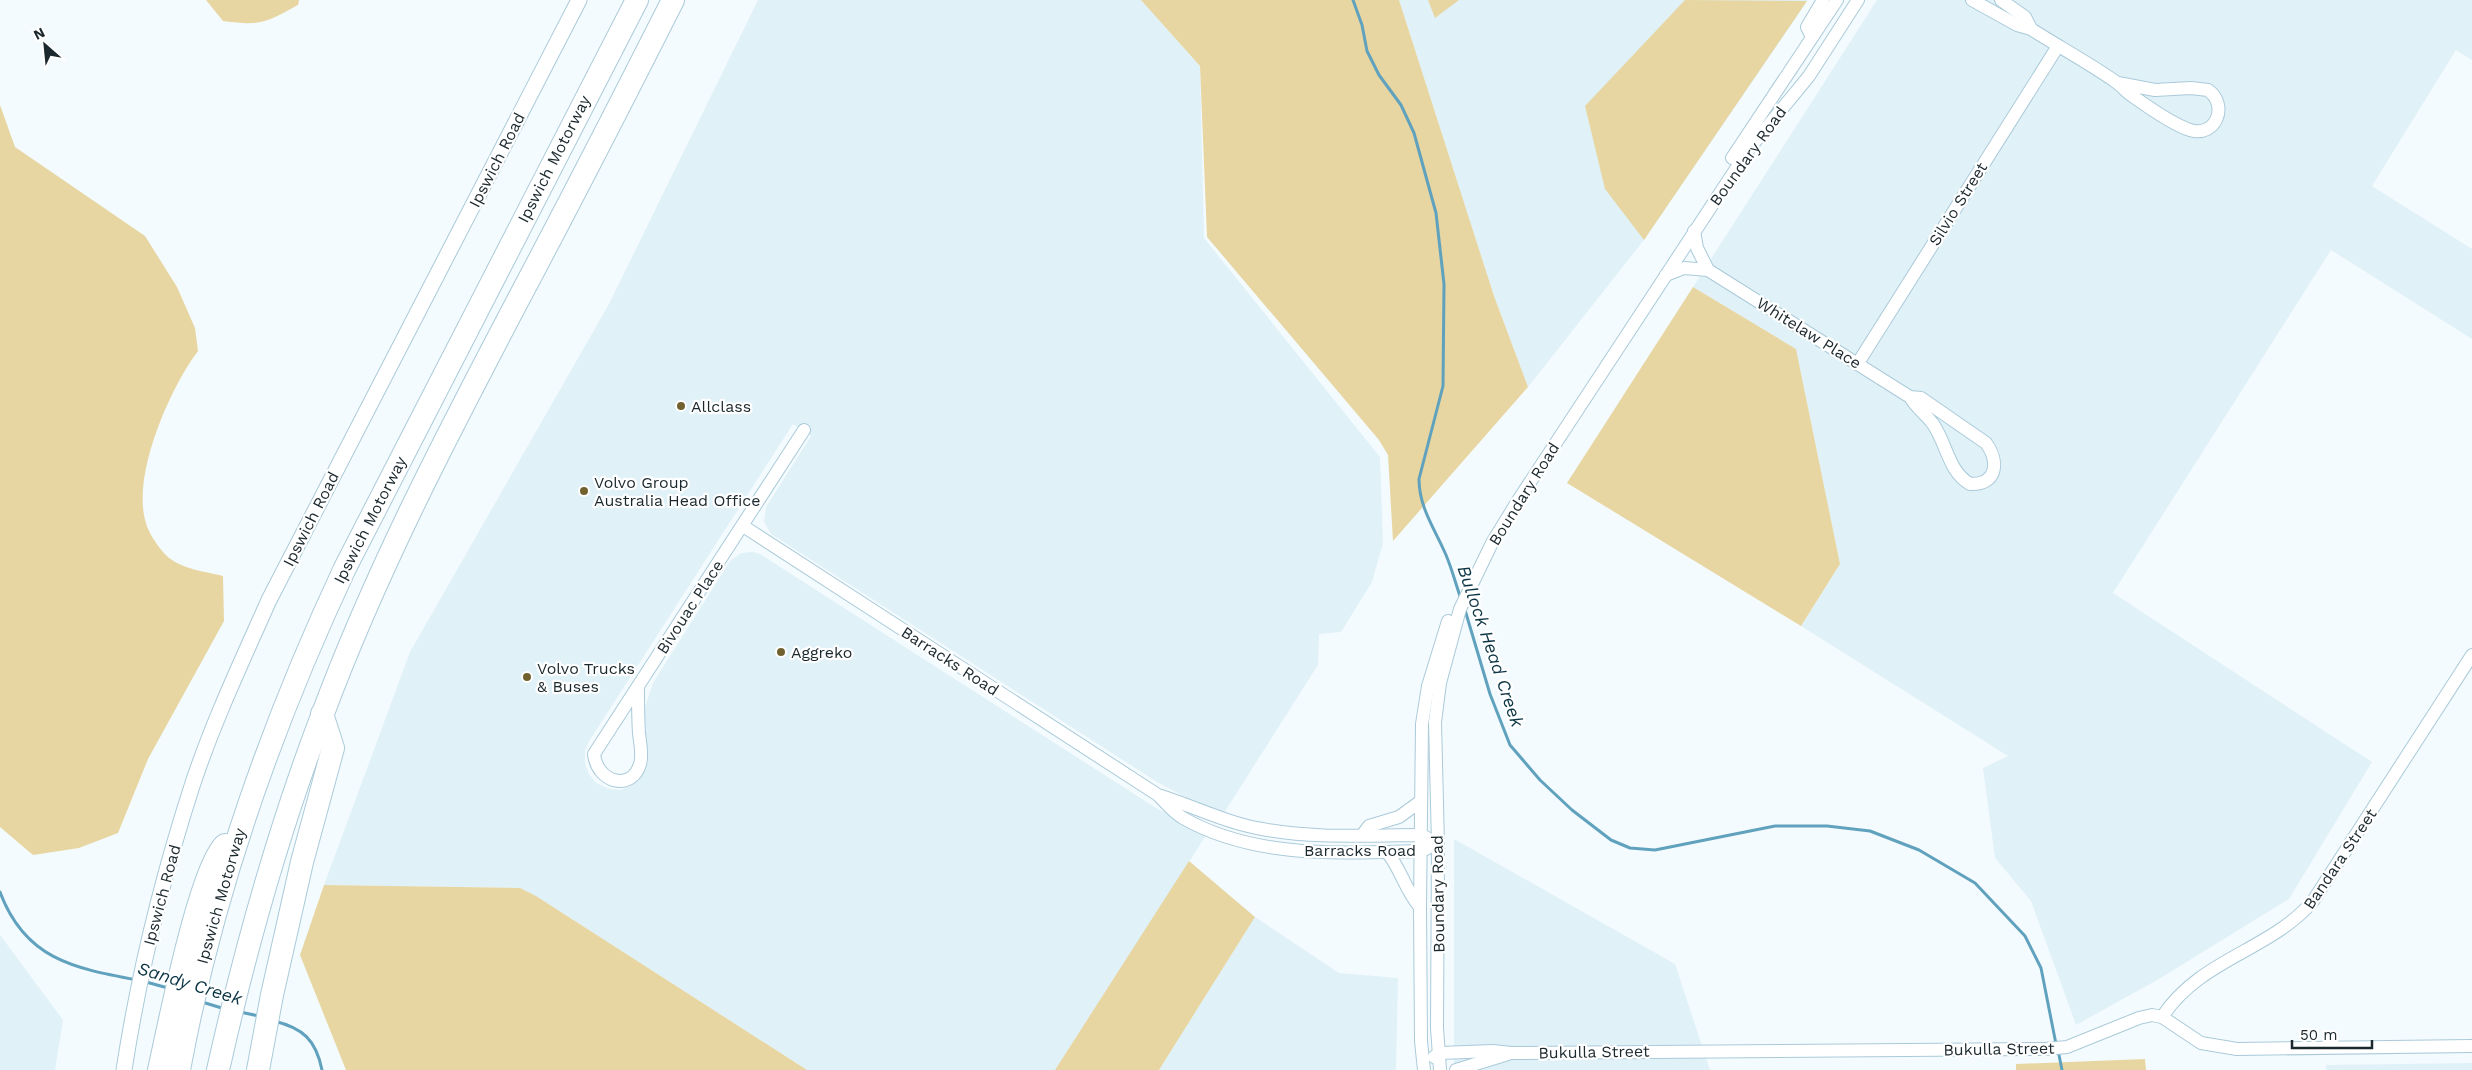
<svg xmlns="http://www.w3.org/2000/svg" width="2472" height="1070" font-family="'Work Sans',sans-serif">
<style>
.built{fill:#e0f1f8}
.green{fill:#e7d6a1}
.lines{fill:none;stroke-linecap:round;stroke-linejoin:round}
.stream{stroke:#60a2be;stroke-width:3}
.minor-casing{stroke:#aacad9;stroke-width:14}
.tertiary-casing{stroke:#aacad9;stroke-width:17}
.motorway-casing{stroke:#aacad9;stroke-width:24}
.minor{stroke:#fff;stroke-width:12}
.tertiary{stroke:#fff;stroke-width:15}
.motorway{stroke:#fff;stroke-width:22}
.poi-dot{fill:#71612f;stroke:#fff;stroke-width:2}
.labels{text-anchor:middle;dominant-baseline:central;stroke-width:4.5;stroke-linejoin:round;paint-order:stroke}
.street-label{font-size:16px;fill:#1b282d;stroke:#fff}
.poi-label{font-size:16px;fill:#1b282d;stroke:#fff;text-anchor:start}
.water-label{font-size:18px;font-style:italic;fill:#0c3645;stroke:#fff}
</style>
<rect width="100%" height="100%" fill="#f4fbfe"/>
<g class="built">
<path d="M 758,0 L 1141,0 L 1200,66 L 1204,238 L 1380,457 L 1383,543 L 1372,582 L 1341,632 L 1319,634 L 1318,665 L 1224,813 L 1193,801 L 1157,782 L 771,534 L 764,522 L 766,507 L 811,436 L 793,424 L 588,743 L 585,751 L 585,764 L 589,774 L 596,783 L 610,789 L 621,790 L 639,781 L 648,762 L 644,710 L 653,683 L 730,561 L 741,553 L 753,552 L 760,554 L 1156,808 L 1207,834 L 1055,1070 L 807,1070 L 536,896 L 520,888 L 324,885 L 410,652 L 609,304 Z"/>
<path d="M 1399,0 L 1808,0 L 1644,240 L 1528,387 L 1494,296 Z"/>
<path d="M 1877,0 L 2472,0 L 2472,60 L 2456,50 L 2372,186 L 2472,249 L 2472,339 L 2331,250 L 2113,593 L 2372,762 L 2289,899 L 2159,979 L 2076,1025 L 2031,901 L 1995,858 L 1983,768 L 2008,756 L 1801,626 L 1840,564 L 1796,349 L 1693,287 Z"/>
<path d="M 1454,839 L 1675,964 L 1710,1070 L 1454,1070 Z"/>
<path d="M 1255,917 L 1339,973 L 1398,978 L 1396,1070 L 1159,1070 Z"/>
<path d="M 0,935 L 63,1020 L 55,1070 L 0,1070 Z"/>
<path d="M 2472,1063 L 2472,1070 L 2326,1070 L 2326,1065 Z"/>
</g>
<g class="green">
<path d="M 206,0 L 299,0 L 298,5 C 265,23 261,26 223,21 Z"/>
<path d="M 1141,0 L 1399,0 L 1494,296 L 1528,387 L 1393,541 L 1388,455 L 1379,440 L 1207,237 L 1200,66 Z"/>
<path d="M 1428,0 L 1459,0 L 1435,18 Z"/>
<path d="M 1685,0 L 1807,1 L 1644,240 L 1605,189 L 1585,106 Z"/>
<path d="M 0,105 L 15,147 L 145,236 L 177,287 L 195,328 L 198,351 C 170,388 131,476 146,523 C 148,532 157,545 163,552 C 177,569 204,571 223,576 L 224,621 L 148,759 L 118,833 L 79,848 L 33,855 L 0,827 Z"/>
<path d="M 1693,287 L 1796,349 L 1840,564 L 1801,626 L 1567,483 Z"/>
<path d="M 1189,861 L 1255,917 L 1159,1070 L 1055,1070 Z"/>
<path d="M 324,885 L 520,888 L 536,896 L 807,1070 L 346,1070 L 300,955 Z"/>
<path d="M 2145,1059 L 2146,1070 L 2016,1070 L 2016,1064 Z"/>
</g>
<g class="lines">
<g class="stream">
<path d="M 1353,0 L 1362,25 L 1367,51 L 1379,75 L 1401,105 L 1414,133 L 1436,213 L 1444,284 L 1443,386 L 1419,479 C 1419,508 1435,529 1446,555 C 1452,569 1456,585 1461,599"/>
<path d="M 1465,610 L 1490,694 L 1510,745 L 1540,780 L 1572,810 L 1611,840 L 1630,848 L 1655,850 L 1775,826 L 1827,826 L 1870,831 L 1919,850 L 1975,883 L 2025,936 L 2041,968 L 2056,1044"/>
<path d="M 0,892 C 25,959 73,968 137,980"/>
<path d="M 146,982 L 168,988"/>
<path d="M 202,1002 L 225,1009"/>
<path d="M 240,1012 L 259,1016"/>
<path d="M 274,1021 C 303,1028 316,1040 322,1070"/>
<path d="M 2058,1050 L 2062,1070"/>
</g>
<g class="minor-casing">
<g id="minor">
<path d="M 1972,0 L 2017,25 L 2031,29 C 2059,47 2089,63 2116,82 C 2122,86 2127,93 2134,97 C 2148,107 2174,125 2190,130 C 2216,138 2229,105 2208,90 L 2191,88 L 2155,90 L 2118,83"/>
<path d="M 2001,0 L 2025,17 L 2031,29"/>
<path d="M 1812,37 L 1807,27 L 1823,0"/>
<path d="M 1732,158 L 1837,0"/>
<path d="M 1694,231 L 1697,248 L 1708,270"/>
<path d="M 1666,275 L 1684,268 L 1708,270 L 1910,397 L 1921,398 L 1986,443 C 1999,461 1998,485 1970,484 C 1948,471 1947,444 1933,424 C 1926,414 1916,408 1910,397"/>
<path d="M 1858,363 L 2058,46"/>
<path d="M 743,526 L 1158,795 C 1166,803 1174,813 1183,818 C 1255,859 1341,853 1421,851 L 1428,848"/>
<path d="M 638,687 C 638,702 638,718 639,733 C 640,743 643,755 640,764 C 632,792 597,783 594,754 L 804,430"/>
<path d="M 1161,796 C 1195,807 1227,823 1262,829 C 1314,839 1369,835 1422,835 L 1429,839"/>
<path d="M 1363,834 L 1369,826 L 1399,817 L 1421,801"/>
<path d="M 1387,852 C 1401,869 1405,890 1420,907"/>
<path d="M 2162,1017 C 2201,958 2270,951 2313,901 L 2472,655"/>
<path d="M 1434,1057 L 1440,1053 L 1493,1051 L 1511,1053 L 2045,1049 L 2067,1047 L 2139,1018 L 2152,1015 L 2162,1017 L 2201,1043 L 2237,1049 L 2472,1046"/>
<path d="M 1424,1070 L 1421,1041 L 1420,907 L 1422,724 L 1428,686 L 1448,621"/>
<path d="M 1440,1070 L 1437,1028 L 1438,844 L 1435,722 L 1440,683 L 1460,609 L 1492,543 L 1519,499 L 1749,149 L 1809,76 L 1858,0"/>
<path d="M 1456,1070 L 1508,1054"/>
</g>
</g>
<g class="tertiary-casing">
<path id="tertiary" d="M 124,1070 C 139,973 162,879 192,786 C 213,722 242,661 269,600 L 579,0"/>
</g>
<g class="motorway-casing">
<g id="motorway">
<path d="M 159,1070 C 168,1030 200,867 225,845"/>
<path d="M 179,1070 C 211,896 270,728 345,568 L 637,0"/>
<path d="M 218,1070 C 245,950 278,831 322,716 C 375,573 446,437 517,302 C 570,202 622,101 673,0"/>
<path d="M 258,1070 L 272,995 L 302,862 L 333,748 L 322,714"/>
</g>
</g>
<use href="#minor" class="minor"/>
<use href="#tertiary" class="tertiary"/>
<use href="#motorway" class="motorway"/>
</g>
<g class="poi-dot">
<circle cx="681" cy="406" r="5"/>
<circle cx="584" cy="491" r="5"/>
<circle cx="781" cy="652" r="5"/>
<circle cx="527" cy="677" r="5"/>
</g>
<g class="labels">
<g class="street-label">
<text transform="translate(1748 156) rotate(-54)">Boundary Road</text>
<text transform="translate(554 159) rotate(-63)">Ipswich Motorway</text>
<text transform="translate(497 160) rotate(-63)">Ipswich Road</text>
<text transform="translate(1958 204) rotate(-58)">Silvio Street</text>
<text transform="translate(1809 333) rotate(32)">Whitelaw Place</text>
<text transform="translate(1524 494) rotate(-58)">Boundary Road</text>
<text transform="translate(311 519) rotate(-63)">Ipswich Road</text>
<text transform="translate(370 520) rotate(-63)">Ipswich Motorway</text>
<text transform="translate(690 607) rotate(-57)">Bivouac Place</text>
<text transform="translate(950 661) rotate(33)">Barracks Road</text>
<text x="1360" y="850">Barracks Road</text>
<text transform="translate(2340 859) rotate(-56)">Bandara Street</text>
<text transform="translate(1438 894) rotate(-91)">Boundary Road</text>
<text transform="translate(162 895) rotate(-75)">Ipswich Road</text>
<text transform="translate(221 896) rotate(-74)">Ipswich Motorway</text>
<text transform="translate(1999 1049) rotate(-1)">Bukulla Street</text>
<text transform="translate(1594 1052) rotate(-1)">Bukulla Street</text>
</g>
<g class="poi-label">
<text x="691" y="406">Allclass</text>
<text x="594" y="482">Volvo Group<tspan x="594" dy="18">Australia Head Office</tspan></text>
<text x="791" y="652">Aggreko</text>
<text x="537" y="668">Volvo Trucks<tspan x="537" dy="18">&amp; Buses</tspan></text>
</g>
<g class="water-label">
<text transform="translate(1491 646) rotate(71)">Bullock Head Creek</text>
<text transform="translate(190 983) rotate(17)">Sandy Creek</text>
</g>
</g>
<g transform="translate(45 45) rotate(333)" stroke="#ffffff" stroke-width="4" paint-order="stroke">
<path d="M0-4L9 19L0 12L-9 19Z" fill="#1b282d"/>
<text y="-8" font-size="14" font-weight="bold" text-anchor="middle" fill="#1b282d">N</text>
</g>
<path d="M2292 1040v8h80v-8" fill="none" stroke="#1b282d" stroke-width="2.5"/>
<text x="2300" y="1040" font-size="15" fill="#1b282d" stroke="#ffffff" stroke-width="4" paint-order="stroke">50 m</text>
</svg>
